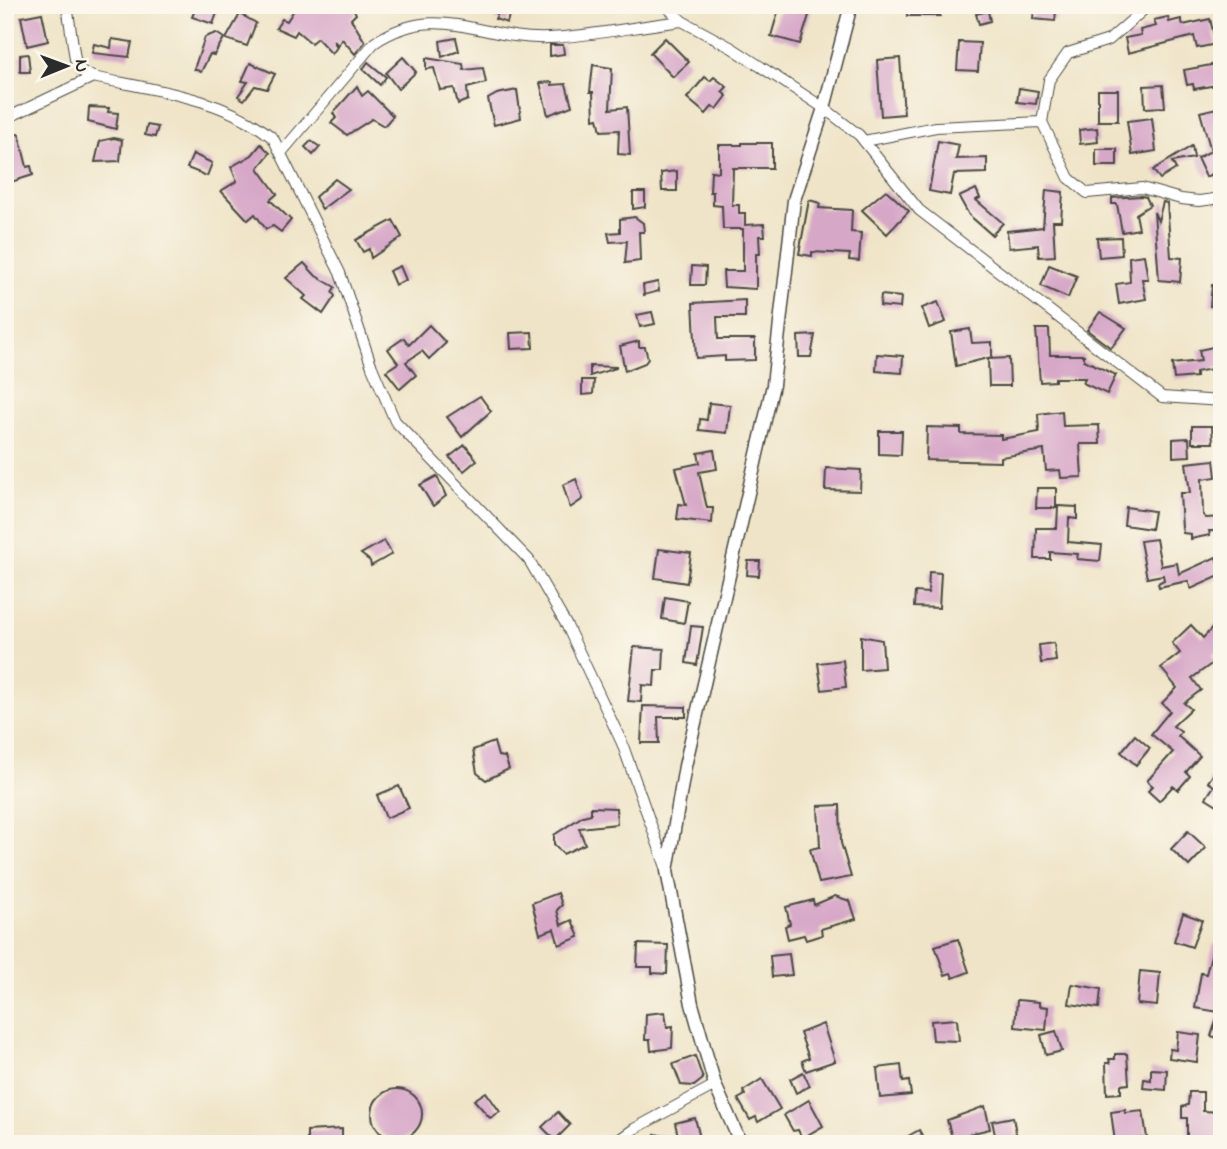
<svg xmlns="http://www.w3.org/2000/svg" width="1227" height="1149" font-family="'Indie Flower',sans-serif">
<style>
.building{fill:#d7a7c8}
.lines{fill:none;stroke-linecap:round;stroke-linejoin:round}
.minor-casing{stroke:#484742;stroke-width:12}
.tertiary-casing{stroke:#484742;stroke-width:15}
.minor{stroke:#fff;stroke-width:10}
.tertiary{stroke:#fff;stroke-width:12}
</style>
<rect width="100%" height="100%" fill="#fbf7ec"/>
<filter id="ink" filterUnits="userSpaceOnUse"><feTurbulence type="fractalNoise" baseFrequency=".0143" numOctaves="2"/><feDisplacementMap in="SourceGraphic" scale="14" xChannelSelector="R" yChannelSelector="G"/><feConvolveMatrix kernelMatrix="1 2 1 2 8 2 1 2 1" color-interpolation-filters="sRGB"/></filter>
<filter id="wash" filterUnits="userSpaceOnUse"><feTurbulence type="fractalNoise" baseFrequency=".00686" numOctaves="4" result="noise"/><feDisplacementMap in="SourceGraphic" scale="28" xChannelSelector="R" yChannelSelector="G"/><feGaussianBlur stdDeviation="1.57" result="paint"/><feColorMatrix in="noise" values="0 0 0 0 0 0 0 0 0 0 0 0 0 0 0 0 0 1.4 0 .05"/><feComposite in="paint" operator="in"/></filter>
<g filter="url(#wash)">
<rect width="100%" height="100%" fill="#efe4c7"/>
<g id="blocks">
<g class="building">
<path d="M 197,5 L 220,5 L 213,24 L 192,17 Z"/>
<path d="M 297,5 L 352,5 L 356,14 L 351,19 L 365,42 L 355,54 L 342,39 L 338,45 L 333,40 L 337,47 L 332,54 L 317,38 L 311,43 L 297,31 L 294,36 L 276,28 L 282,19 L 287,21 Z"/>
<path d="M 780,5 L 811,9 L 800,44 L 771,36 Z"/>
<rect x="907" y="5" width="33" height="11"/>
<path d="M 1034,9 L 1056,11 L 1055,21 L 1033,19 Z"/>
<path d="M 499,11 L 509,15 L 507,23 L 495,19 Z"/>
<path d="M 988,11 L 990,21 L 979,24 L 976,14 Z"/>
<path d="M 42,13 L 48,41 L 27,46 L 21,17 Z"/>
<path d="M 240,14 L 256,23 L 247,46 L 226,39 Z"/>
<path d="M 1168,17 L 1169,22 L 1181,19 L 1183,25 L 1210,19 L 1216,44 L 1197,48 L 1194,36 L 1128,53 L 1125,38 L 1141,35 L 1140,30 L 1156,26 L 1154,20 Z"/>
<path d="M 216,33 L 224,38 L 214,55 L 210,54 L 201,72 L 194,69 L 205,37 Z"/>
<path d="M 456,38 L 459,51 L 442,57 L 440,41 Z"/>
<path d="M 665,38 L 689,62 L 673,77 L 650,53 Z"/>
<path d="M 112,39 L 132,42 L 129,57 L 92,53 L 94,44 L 111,48 Z"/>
<path d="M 959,42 L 980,43 L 978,71 L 957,70 Z"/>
<path d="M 550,45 L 563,45 L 564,54 L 550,56 Z"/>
<path d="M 28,54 L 30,72 L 20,72 L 20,55 Z"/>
<path d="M 403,57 L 416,72 L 398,89 L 386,73 Z"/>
<path d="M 426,58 L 463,64 L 464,70 L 483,68 L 486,83 L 467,88 L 468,100 L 458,104 L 454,88 L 440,90 L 434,68 L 426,69 Z"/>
<path d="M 900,58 L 904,114 L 881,116 L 877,60 Z"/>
<path d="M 368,62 L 386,77 L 380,85 L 363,69 Z"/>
<path d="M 250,63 L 275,74 L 267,89 L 255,86 L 244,100 L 238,96 L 248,82 L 242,81 Z"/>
<path d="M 1222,63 L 1222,84 L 1194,89 L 1193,84 L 1187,85 L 1184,70 Z"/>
<path d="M 593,65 L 612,68 L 610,109 L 627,107 L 630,155 L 618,154 L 619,130 L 601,131 L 598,118 L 594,119 L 593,92 L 590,92 Z"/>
<path d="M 705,77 L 710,81 L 714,77 L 727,87 L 722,92 L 727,96 L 717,109 L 712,107 L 706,114 L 687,98 Z"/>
<path d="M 552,82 L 552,85 L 566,84 L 572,106 L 548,115 L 540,83 Z"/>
<path d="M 1163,85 L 1165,107 L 1145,108 L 1144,86 Z"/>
<path d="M 357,86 L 362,96 L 368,91 L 393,116 L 384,126 L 372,119 L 347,135 L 331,123 L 336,118 L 333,113 Z"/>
<path d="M 1019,88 L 1038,91 L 1036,104 L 1017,102 Z"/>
<path d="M 517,90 L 521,118 L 494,125 L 488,99 L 497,94 Z"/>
<rect x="1098" y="90" width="20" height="31"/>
<path d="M 89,107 L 109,108 L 108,112 L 118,113 L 116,129 L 88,122 Z"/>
<path d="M 1217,108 L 1222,126 L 1222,174 L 1213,178 L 1211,174 L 1206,177 L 1197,158 L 1211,151 L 1200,112 Z"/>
<path d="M 1152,118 L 1156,151 L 1132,155 L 1127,121 Z"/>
<path d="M 147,125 L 158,127 L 155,137 L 145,135 Z"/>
<path d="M 1097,128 L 1098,142 L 1080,144 L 1079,130 Z"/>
<path d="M 19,134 L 27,167 L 31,166 L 33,175 L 5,184 L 5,135 Z"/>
<path d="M 114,138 L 122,140 L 120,161 L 95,162 L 100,141 Z"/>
<path d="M 311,141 L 320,147 L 313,155 L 305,147 Z"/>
<path d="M 938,141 L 959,145 L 956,159 L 987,158 L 987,173 L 954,174 L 950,195 L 929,191 Z"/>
<path d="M 742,143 L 772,143 L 772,168 L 733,168 L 732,205 L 739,205 L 739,213 L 745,213 L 745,225 L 764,224 L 765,236 L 759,236 L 760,254 L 756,254 L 756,289 L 724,287 L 723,271 L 743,271 L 743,229 L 723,229 L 722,206 L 713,205 L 713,192 L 710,192 L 711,171 L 719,172 L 719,145 L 742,145 Z"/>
<path d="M 261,144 L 270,153 L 258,168 L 277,194 L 270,200 L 291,220 L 281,232 L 273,226 L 266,229 L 255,214 L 248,220 L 221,191 L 237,181 L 231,167 L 252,155 Z"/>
<path d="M 1192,146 L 1194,158 L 1172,162 L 1176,169 L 1160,179 L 1153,170 Z"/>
<rect x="1096" y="149" width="21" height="17"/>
<path d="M 193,154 L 212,163 L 207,176 L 187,168 Z"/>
<path d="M 677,171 L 677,191 L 662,191 L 661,173 Z"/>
<path d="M 335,179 L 349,189 L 322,209 L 315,197 Z"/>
<path d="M 976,189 L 980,198 L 976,200 L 1003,223 L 992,235 L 969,215 L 959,197 Z"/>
<path d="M 886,190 L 909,211 L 887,234 L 862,210 Z"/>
<path d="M 1046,190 L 1063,192 L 1061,221 L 1053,221 L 1055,256 L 1039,257 L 1038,245 L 1009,248 L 1007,231 L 1043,227 Z"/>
<path d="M 633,192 L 645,192 L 645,207 L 633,209 Z"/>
<path d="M 1141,196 L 1146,197 L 1150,205 L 1136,214 L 1139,229 L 1122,232 L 1117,204 L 1112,204 L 1112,198 Z"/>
<path d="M 809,200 L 820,203 L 819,208 L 852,210 L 851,232 L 861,233 L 859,261 L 849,260 L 850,254 L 812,252 L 812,256 L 799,254 Z"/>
<path d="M 1163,202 L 1167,203 L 1171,257 L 1182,258 L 1180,282 L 1159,280 L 1154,212 L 1158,221 Z"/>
<path d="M 635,217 L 643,223 L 644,232 L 639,232 L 640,261 L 625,263 L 627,241 L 610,242 L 608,233 L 620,232 L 620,219 Z"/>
<path d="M 393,220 L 402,237 L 371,258 L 369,249 L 363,252 L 356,240 Z"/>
<path d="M 1121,237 L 1122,255 L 1099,257 L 1097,238 Z"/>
<path d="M 1144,255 L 1148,279 L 1142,279 L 1146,299 L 1119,304 L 1116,284 L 1130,282 L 1129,257 Z"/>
<path d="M 304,263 L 316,276 L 335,287 L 332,292 L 335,296 L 323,314 L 303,299 L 306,296 L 286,278 Z"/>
<path d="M 1049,265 L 1077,276 L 1068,298 L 1041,286 Z"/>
<path d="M 400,266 L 406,280 L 395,285 L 389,271 Z"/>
<path d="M 692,266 L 706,267 L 705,285 L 691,285 Z"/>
<path d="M 658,282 L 659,291 L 644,295 L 643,285 Z"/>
<path d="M 1212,285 L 1222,286 L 1222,307 L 1210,306 Z"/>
<path d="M 881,295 L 901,297 L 900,308 L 880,306 Z"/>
<path d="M 745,300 L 745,317 L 717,317 L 718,339 L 755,339 L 755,360 L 725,361 L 725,356 L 696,358 L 693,303 Z"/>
<path d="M 938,302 L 946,322 L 929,328 L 922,308 Z"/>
<path d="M 652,312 L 655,324 L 640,327 L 637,315 Z"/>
<path d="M 1100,312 L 1126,328 L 1111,348 L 1087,330 Z"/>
<path d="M 429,325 L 446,343 L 429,359 L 422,351 L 406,362 L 416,375 L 400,389 L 386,371 L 398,363 L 388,349 L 404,338 L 409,345 Z"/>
<path d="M 970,329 L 972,343 L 992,342 L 992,357 L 956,366 L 951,332 Z"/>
<path d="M 1036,329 L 1049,329 L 1050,355 L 1084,355 L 1084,360 L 1116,375 L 1107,394 L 1083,383 L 1085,378 L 1055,378 L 1055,381 L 1040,382 Z"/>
<path d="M 532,332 L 533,348 L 511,349 L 510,333 Z"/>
<path d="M 815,335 L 811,357 L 799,357 L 798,336 Z"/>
<path d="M 639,341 L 639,347 L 645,347 L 648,359 L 645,363 L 625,371 L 620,346 Z"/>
<path d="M 1222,345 L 1222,367 L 1196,372 L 1196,377 L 1174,379 L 1172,364 L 1201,361 L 1199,350 Z"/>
<path d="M 877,354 L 903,356 L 902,373 L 876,371 Z"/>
<path d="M 1009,358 L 1010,386 L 989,386 L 988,359 Z"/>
<path d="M 590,366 L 616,367 L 616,368 L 590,376 Z"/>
<path d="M 582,380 L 594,380 L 593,394 L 582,395 Z"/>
<path d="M 480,396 L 491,411 L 462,437 L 447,417 Z"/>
<path d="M 709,403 L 730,405 L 727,433 L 699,430 L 700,419 L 707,420 Z"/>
<path d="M 1062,411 L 1063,426 L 1099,425 L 1100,444 L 1080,444 L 1082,477 L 1061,478 L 1060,470 L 1046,471 L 1044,450 L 1001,457 L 1001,462 L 926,460 L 927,427 L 961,428 L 961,434 L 1001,435 L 1001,439 L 1039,432 L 1038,414 Z"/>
<path d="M 1192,426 L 1212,426 L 1213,443 L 1192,443 Z"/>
<path d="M 879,431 L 902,431 L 901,455 L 879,454 Z"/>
<path d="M 1189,438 L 1190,456 L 1173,457 L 1173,439 Z"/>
<path d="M 465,445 L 477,460 L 464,471 L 449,457 Z"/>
<path d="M 714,450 L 717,469 L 699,472 L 707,508 L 713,508 L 712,523 L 677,519 L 679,504 L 686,505 L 676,468 L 700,463 L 698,453 Z"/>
<path d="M 1214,460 L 1216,477 L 1202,479 L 1203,515 L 1206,518 L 1222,517 L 1222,531 L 1209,531 L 1210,535 L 1191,539 L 1191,534 L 1183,533 L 1182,528 L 1180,493 L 1190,493 L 1186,463 Z"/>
<path d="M 826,468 L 861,470 L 860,491 L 825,490 Z"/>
<path d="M 437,476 L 446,496 L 433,506 L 420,485 Z"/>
<path d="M 576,479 L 583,499 L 570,508 L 563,485 Z"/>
<path d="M 1037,488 L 1056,488 L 1056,508 L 1036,508 Z"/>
<path d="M 1058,506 L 1077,507 L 1077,519 L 1069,518 L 1068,542 L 1102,545 L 1100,561 L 1077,559 L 1078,554 L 1050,552 L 1050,559 L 1035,559 L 1036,528 L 1057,528 Z"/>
<path d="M 1126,507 L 1154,511 L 1151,529 L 1124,525 Z"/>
<path d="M 1156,539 L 1161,566 L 1177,563 L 1179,574 L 1216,557 L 1222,575 L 1191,589 L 1188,581 L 1159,587 L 1158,583 L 1164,580 L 1163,575 L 1147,578 L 1140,541 Z"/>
<path d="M 384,541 L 392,554 L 371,566 L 370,561 L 361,554 Z"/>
<path d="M 659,549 L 691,553 L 687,583 L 655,578 Z"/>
<path d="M 748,561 L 760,561 L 759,576 L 747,575 Z"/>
<path d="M 929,572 L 941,573 L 939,608 L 914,607 L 915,592 L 928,593 Z"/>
<path d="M 665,597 L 688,601 L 684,623 L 662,619 Z"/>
<path d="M 1217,623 L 1222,627 L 1222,645 L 1212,655 L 1217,660 L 1192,678 L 1201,690 L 1184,703 L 1191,709 L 1173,726 L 1181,732 L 1178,736 L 1200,756 L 1186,772 L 1190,776 L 1178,790 L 1173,786 L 1159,801 L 1148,791 L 1153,786 L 1147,781 L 1173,752 L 1151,734 L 1170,711 L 1162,703 L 1177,688 L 1161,668 L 1180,653 L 1172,643 L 1191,625 L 1203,638 Z"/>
<path d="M 691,626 L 703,627 L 697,665 L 686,663 Z"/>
<path d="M 861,636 L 882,640 L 884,668 L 861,670 Z"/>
<path d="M 1054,643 L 1056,661 L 1041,663 L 1039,645 Z"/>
<path d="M 634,647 L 664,649 L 663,670 L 655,670 L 654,686 L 642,685 L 641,702 L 628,701 Z"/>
<path d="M 843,660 L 846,687 L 822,690 L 818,663 Z"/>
<path d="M 643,706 L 686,707 L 686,717 L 658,717 L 659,743 L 641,743 Z"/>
<path d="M 1135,735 L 1150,748 L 1136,765 L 1121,752 Z"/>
<path d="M 494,742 L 498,756 L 505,757 L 509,769 L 486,780 L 477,773 L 473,750 Z"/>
<path d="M 1215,772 L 1222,774 L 1222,808 L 1206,798 L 1214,786 L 1208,782 Z"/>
<path d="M 399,786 L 409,808 L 386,818 L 377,795 Z"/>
<path d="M 840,805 L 841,843 L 851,877 L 819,883 L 810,849 L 820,847 L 818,806 Z"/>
<path d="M 591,807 L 616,808 L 617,824 L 579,828 L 585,844 L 563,854 L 554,844 L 554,835 L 583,816 L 591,814 Z"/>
<path d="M 1188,831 L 1206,848 L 1189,866 L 1171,849 Z"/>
<path d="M 558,893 L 562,905 L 557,910 L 561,925 L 572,920 L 579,937 L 559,945 L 554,929 L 540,934 L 532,903 Z"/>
<path d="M 835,896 L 850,901 L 856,919 L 821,929 L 822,935 L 806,940 L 804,935 L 788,939 L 785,926 L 790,924 L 786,907 L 813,900 L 814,905 Z"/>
<path d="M 1183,913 L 1202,920 L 1192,947 L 1174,941 Z"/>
<path d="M 958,939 L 969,972 L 953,978 L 951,973 L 945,975 L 935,946 Z"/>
<path d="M 638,944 L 668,945 L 667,974 L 652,973 L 652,967 L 637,967 Z"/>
<path d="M 1214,944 L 1222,946 L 1222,1039 L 1211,1036 L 1219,1012 L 1195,1008 L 1201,973 L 1206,974 Z"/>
<path d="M 789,954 L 792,975 L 772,977 L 770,956 Z"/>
<path d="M 1140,971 L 1160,973 L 1157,1006 L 1137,1004 Z"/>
<path d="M 1072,984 L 1101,989 L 1099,1008 L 1069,1004 Z"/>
<path d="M 1017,1000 L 1039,1002 L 1039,1006 L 1048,1007 L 1046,1030 L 1015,1027 Z"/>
<path d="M 665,1012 L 667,1027 L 673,1026 L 672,1048 L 651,1051 L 650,1040 L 645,1040 L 646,1014 Z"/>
<path d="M 957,1019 L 959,1041 L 933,1040 L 931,1021 Z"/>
<path d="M 823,1024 L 835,1061 L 806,1071 L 802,1061 L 809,1058 L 800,1033 Z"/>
<path d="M 1056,1031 L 1062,1051 L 1046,1055 L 1041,1035 Z"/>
<path d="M 1178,1032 L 1200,1035 L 1197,1062 L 1169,1058 L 1170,1049 L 1176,1050 Z"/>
<path d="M 1115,1054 L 1127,1054 L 1129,1084 L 1121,1085 L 1121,1093 L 1107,1094 L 1106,1063 L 1110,1063 L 1109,1059 L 1115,1059 Z"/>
<path d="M 695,1056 L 703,1079 L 694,1086 L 681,1085 L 673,1064 Z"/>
<path d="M 901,1065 L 903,1082 L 909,1081 L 911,1095 L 880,1098 L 877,1068 Z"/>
<path d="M 1151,1069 L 1167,1070 L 1166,1090 L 1143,1088 L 1144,1079 L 1151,1080 Z"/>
<path d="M 803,1072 L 810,1086 L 796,1093 L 790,1079 Z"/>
<path d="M 762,1079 L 780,1109 L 758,1122 L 756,1117 L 750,1120 L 738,1099 L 745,1095 L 743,1091 Z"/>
<circle cx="397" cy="1114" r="25"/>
<path d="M 486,1092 L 500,1112 L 490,1118 L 474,1100 Z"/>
<path d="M 1189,1092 L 1203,1092 L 1203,1111 L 1221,1112 L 1221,1140 L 1187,1140 L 1187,1118 L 1182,1118 L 1182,1107 L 1188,1105 Z"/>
<path d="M 809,1100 L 823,1126 L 802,1138 L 798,1130 L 793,1131 L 784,1115 Z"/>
<path d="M 985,1106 L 990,1129 L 969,1134 L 971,1140 L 961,1143 L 959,1139 L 953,1141 L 947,1120 Z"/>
<path d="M 1125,1110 L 1125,1113 L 1143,1111 L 1147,1138 L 1115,1142 L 1111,1112 Z"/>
<path d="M 558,1112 L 570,1125 L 555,1140 L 542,1127 Z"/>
<path d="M 1013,1117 L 1018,1144 L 997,1144 L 992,1121 Z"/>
<path d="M 695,1118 L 701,1142 L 649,1144 L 655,1134 L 679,1140 L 675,1123 Z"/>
<path d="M 342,1129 L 342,1144 L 307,1144 L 307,1131 Z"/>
<path d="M 919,1130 L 927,1144 L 894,1144 Z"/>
</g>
</g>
</g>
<g filter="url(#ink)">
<use href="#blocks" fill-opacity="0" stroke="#484742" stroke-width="2"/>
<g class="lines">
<g class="minor-casing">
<g id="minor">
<path d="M 67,5 L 75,59 L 81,71 L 93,77 C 154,90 225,98 273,138 L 340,273 L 372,367 L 395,421 L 529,560 L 567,626 L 622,743 L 667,870"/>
<path d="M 665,5 L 682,21 L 732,48 L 824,108 L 859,135 L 919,210 L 1162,397 L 1222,401"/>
<path d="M 5,119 L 93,77"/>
<path d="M 1042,122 L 1049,80 L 1068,53 L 1109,40 L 1149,5"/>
<path d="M 864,141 L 936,127 L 1042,122 L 1069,178 L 1087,193 L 1142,188 L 1181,199 L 1199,201 L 1222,198"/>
<path d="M 281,153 L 374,43 C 438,0 481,41 549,38 C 593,36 638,26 682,21"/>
<path d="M 613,1144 L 634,1129 L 715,1085"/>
</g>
</g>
<g class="tertiary-casing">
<path id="tertiary" d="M 741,1144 L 715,1085 L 692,1004 L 667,871 L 685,766 L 773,385 L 794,200 L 824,108 L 851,5"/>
</g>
<use href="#minor" class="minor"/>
<use href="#tertiary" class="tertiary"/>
</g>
</g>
<rect width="1227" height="1149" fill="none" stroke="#fbf7ec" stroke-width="28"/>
<g transform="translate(66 66) rotate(89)" stroke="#fbf7ec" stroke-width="5" paint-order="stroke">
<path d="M0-5L12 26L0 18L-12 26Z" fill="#2b2b2b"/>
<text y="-10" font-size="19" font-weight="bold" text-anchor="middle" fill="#2b2b2b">N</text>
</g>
</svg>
